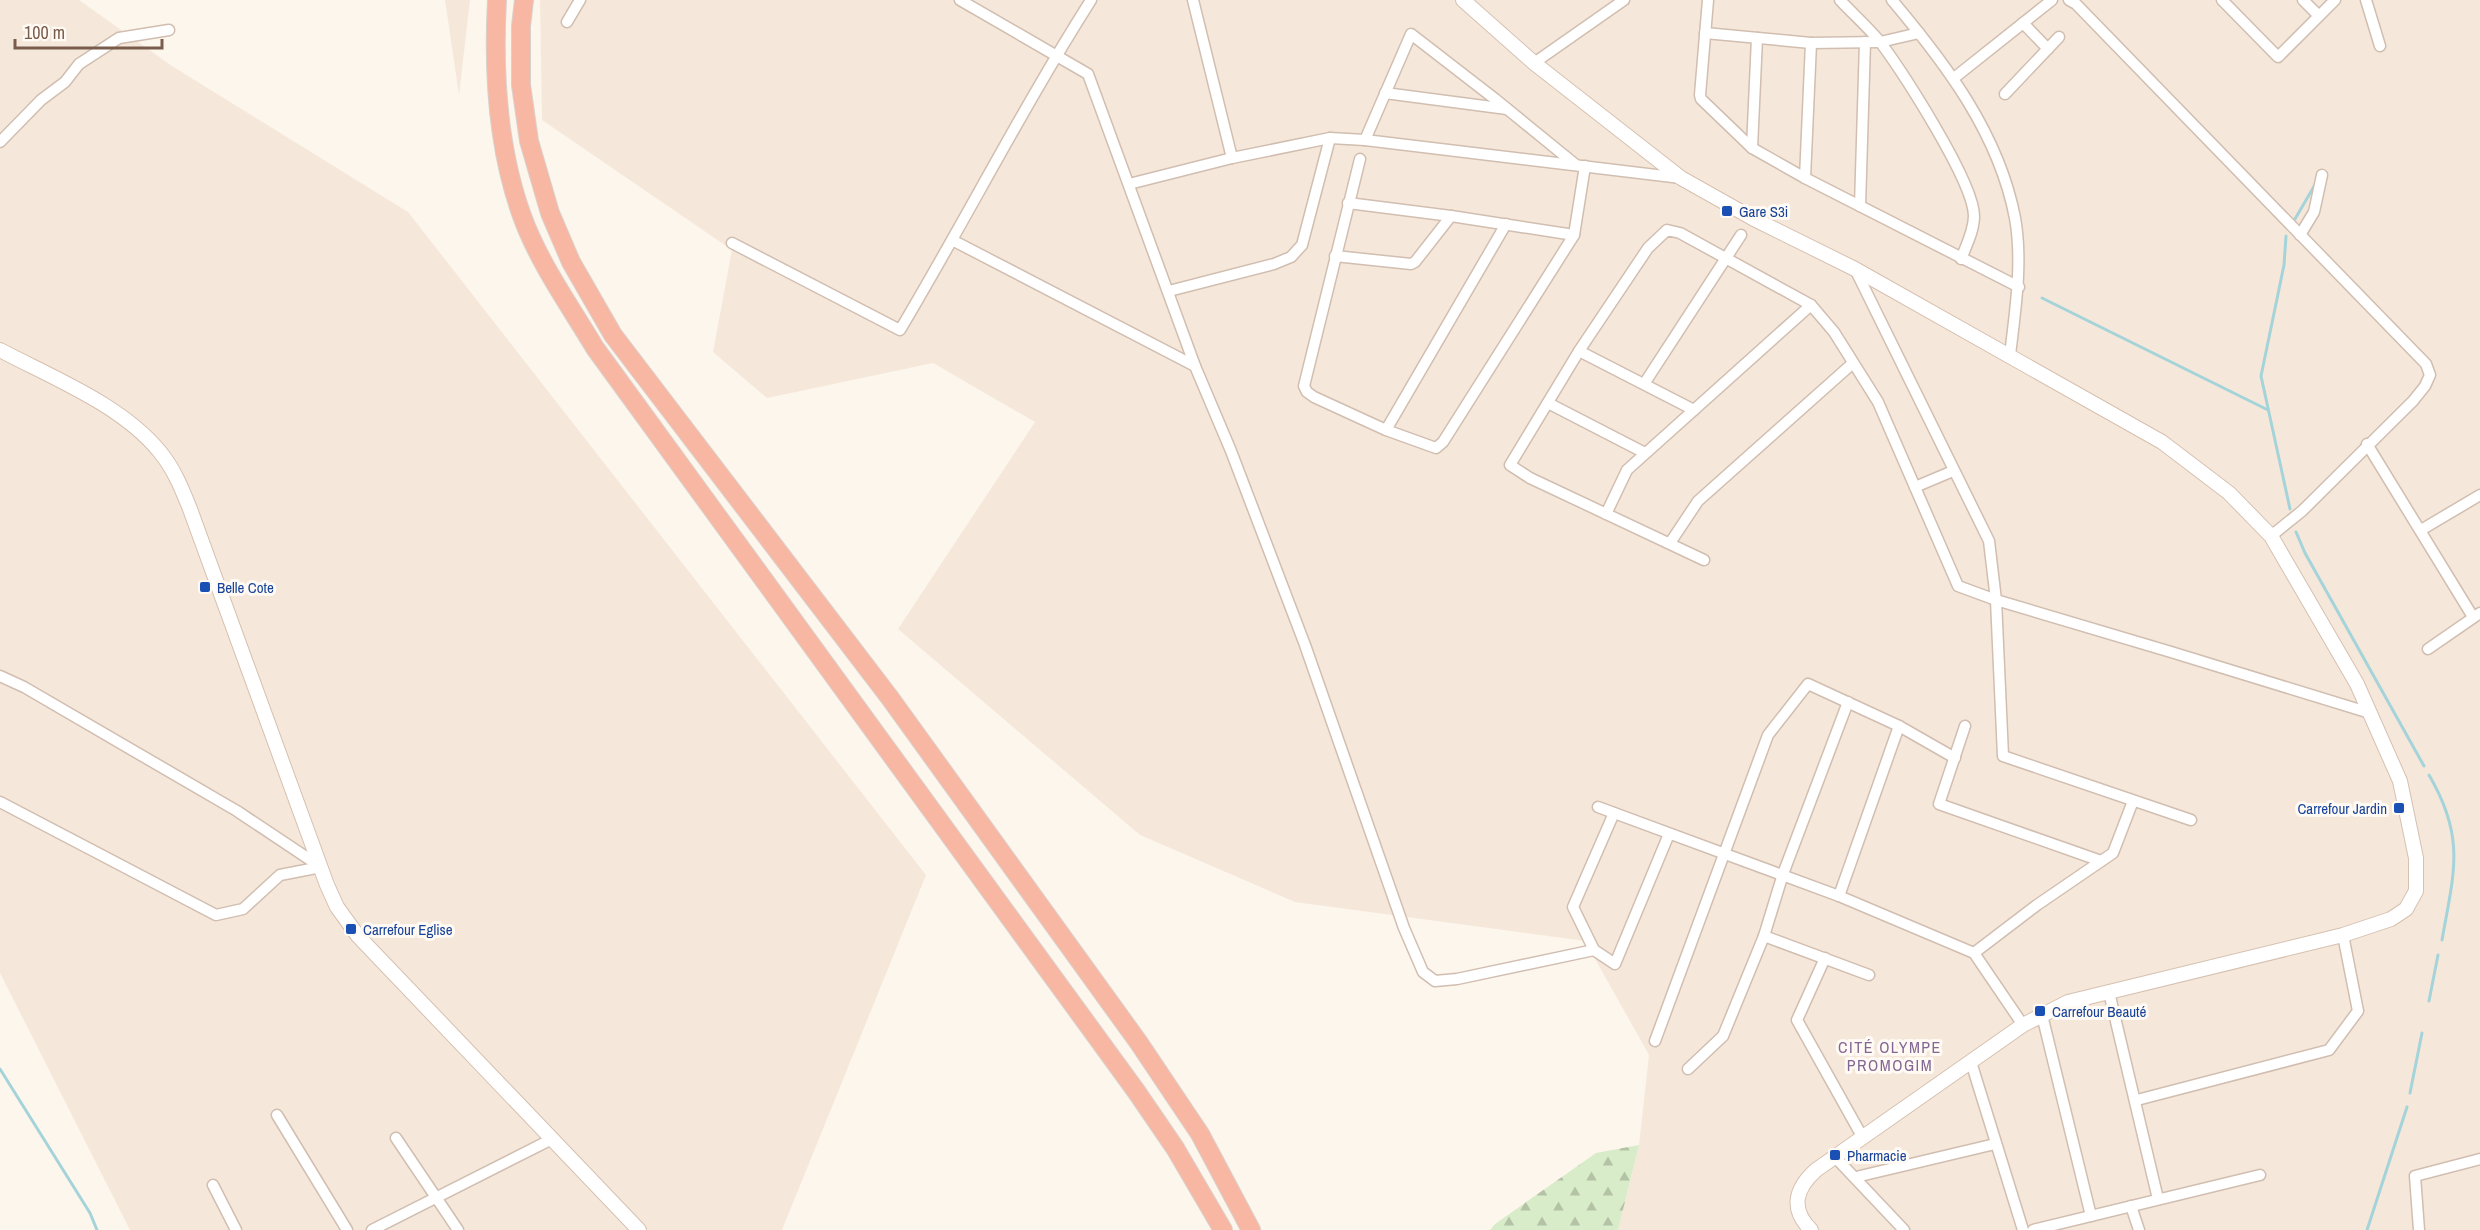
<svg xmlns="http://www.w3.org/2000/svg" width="2480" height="1230" font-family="'Archivo Narrow',sans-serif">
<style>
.residential{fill:#f5e8da}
.forest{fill:url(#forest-firs)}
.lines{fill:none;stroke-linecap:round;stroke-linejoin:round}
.stream{stroke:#a5d3da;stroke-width:3}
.street-casing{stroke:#d1beb0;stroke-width:13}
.secondary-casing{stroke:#d6c0b0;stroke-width:16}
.highway-casing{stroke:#dad1cd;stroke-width:20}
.street{stroke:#fff;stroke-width:10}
.secondary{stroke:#fff;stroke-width:14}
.highway{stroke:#f7b7a3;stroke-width:18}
.transit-dot{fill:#1a4fb4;stroke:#fffaf3;stroke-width:2}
.labels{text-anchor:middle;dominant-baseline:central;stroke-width:6;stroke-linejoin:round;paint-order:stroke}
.transit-label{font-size:15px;fill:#164399;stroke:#fffaf3;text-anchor:start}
.neighbourhood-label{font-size:16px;letter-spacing:1.5px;fill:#846695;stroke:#fffaf3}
</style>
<defs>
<pattern id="forest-firs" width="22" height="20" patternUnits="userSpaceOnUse" patternTransform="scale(1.5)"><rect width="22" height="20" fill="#d8ecc9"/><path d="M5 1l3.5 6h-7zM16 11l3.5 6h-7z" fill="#b4c2a5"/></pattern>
</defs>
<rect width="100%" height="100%" fill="#fdf6ec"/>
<g class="residential">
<path d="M 0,0 L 79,0 L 172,66 L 408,212 L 926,875 L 782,1230 L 130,1230 L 0,973 Z"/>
<path d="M 445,0 L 470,0 L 459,95 Z"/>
<path d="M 540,0 L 2480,0 L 2480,1230 L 1618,1230 L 1639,1145 L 1649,1055 L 1585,941 L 1295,902 L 1140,835 L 898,629 L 1035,422 L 933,363 L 767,398 L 713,352 L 732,250 L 542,120 Z"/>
</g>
<path class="forest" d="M 1639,1145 L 1618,1230 L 1490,1230 L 1495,1224 L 1596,1153 Z"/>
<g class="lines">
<g class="stream">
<path d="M 2295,219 L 2316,183"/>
<path d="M 2286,236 L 2284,265 L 2261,376 L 2290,509"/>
<path d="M 2042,298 L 2268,410"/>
<path d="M 2296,532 L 2305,553 L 2424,766"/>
<path d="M 2429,775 C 2466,838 2454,872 2442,940"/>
<path d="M 2429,1001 L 2438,955"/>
<path d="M 0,1069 L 90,1213 L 97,1230"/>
<path d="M 2410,1093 L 2422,1033"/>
<path d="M 2367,1230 L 2407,1107"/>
</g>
<g class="street-casing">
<g id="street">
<path d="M 960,0 L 1088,74 L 1195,366 L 1231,451 L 1305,645 L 1404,928 L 1423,972 L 1435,981 L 1457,979 L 1594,950"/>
<path d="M 1193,0 L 1232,158"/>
<path d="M 1708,0 L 1700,95 L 1701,99 L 1752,148 L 1805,178 L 2019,287"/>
<path d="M 1840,0 C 1853,14 1869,28 1881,43 C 1903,73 1974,182 1974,216 C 1974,231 1966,246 1961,259"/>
<path d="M 1892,0 C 1946,64 1999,134 2015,218 C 2023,262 2015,312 2010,355"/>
<path d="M 2069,0 L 2076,4 L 2426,364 L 2430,375 L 2425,386 L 2413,401 L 2302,511 L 2271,536"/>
<path d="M 2222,0 L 2278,57 L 2335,0"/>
<path d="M 2303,0 L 2318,15"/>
<path d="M 2366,0 L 2380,46"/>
<path d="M 567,22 L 580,0"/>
<path d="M 2023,23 L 2048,49"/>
<path d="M 1705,33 L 1811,43 L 1880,42 L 1919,33"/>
<path d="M 1534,63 L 1624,0"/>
<path d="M 1954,78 L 2052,0"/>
<path d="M 1385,93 L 1507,109"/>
<path d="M 2005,94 L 2059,37"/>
<path d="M 1365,140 L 1411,34 L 1495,99 L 1576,165"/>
<path d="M 0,142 L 41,100 L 65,82 L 79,64 L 119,38 L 169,30"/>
<path d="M 1752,148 L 1757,38"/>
<path d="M 1360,159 L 1304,386 L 1307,392 L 1314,397 L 1386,430 L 1436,448 L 1443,442 L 1574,235 L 1585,166"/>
<path d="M 1805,178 L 1811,43"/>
<path d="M 1129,184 L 1232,158 L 1330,138 L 1365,140 L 1681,178"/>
<path d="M 1348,203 L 1451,216 L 1574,235"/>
<path d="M 1860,206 L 1865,42"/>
<path d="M 2300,235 L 2314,212 L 2322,175"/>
<path d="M 954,241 L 1195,366"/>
<path d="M 732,243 L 900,330 C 965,221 1023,107 1091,0"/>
<path d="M 1335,256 L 1411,264 L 1415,262 L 1451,216"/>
<path d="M 1855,269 L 1989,541 L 1996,600 L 2003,756 L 2191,820"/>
<path d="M 1169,291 L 1274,264 L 1291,257 L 1302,245 L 1330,138"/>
<path d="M 1579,351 L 1694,410"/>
<path d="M 1644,384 L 1741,235"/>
<path d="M 1548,403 L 1645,453"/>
<path d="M 1386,430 L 1506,224"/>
<path d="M 2367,444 L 2473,617"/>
<path d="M 1915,487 L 1953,471"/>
<path d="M 1606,514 L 1627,470 L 1811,305"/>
<path d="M 2421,530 L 2480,495"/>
<path d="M 1670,543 L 1698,501 L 1853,363"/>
<path d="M 1704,560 L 1530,478 L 1510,465 L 1579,351 L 1648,248 L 1667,230 L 1680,233 L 1811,305 L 1834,332 L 1878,402 L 1958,586 L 1996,600 L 2171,652 L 2370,713"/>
<path d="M 2428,649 L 2480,613"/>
<path d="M 0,676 L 24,687 L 237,811 L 321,867"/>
<path d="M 1965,726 L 1939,804 L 2101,861"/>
<path d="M 0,802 L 216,915 L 243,909 L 280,875 L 321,867"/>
<path d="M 1598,807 L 1839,896 L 1974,953 L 2023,1025"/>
<path d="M 1614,813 L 1573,907 L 1594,950 L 1615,964 L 1669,834"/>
<path d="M 1839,896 L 1899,726"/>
<path d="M 1764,936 L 1869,975"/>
<path d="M 1974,953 L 2037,905 L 2113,853 L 2133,801"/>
<path d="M 1825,958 L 1797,1020 L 1863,1138"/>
<path d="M 2109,992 L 2158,1199"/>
<path d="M 2042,1015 L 2091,1216"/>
<path d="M 1655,1041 L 1768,735 L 1808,684 L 1899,726 L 1955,758"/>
<path d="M 1971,1062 L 2023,1230"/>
<path d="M 1688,1069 L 1723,1036 L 1764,936 L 1783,874 L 1848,702"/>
<path d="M 2137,1100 L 2329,1050 L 2358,1011 L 2343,935"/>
<path d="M 277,1115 L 347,1230"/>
<path d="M 396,1138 L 458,1230"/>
<path d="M 1835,1157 L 1904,1230"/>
<path d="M 1856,1177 L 1995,1144"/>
<path d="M 213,1185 L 236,1230"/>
<path d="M 2131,1206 L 2139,1230"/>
<path d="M 372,1230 L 552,1139"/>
<path d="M 2033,1230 L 2260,1175"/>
<path d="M 2419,1230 L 2415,1176 L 2480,1159"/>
</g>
</g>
<g class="secondary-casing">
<g id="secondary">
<path d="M 1463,0 L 1534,63 L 1681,178 L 1754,219 L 1855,269 L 2162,442 L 2229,493 L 2271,536 L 2357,684 L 2400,781 L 2416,858 L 2416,891 L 2406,909 L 2391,919 L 2343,935 L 2068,1002 L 2023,1025 L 1816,1170 C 1795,1189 1790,1209 1811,1230"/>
<path d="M 0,350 C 53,378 122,405 160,452 C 174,469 182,489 190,509 L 327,885 L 337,907 L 358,936 L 639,1230"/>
</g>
</g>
<g class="highway-casing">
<g id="highway">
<path d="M 497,0 C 493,73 497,147 522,216 C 539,263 570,306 595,348 L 1136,1091 L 1175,1148 L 1223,1230"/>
<path d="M 524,0 L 521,26 L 521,85 L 529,141 L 550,213 L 571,262 L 613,335 L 890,698 L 1139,1043 L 1200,1134 L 1251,1230"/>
</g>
</g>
<use href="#street" class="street"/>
<use href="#secondary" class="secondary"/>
<use href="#highway" class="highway"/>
</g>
<g class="transit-dot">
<rect x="1721" y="205" width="12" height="12" rx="3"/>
<rect x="199" y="581" width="12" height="12" rx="3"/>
<rect x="2393" y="802" width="12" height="12" rx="3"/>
<rect x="345" y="923" width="12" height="12" rx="3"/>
<rect x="2034" y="1005" width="12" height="12" rx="3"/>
<rect x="1829" y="1149" width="12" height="12" rx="3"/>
</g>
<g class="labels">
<g class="transit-label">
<text x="1739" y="211">Gare S3i</text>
<text x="217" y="587">Belle Cote</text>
<text x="2387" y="808" text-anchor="end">Carrefour Jardin</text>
<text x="363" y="929">Carrefour Eglise</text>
<text x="2052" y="1011">Carrefour Beauté</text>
<text x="1847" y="1155">Pharmacie</text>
</g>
<g class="neighbourhood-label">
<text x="1890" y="1047">CITÉ OLYMPE<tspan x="1890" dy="18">PROMOGIM</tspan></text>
</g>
</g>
<path d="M15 39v9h147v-9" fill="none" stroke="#7a5c4d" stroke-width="3"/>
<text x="24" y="39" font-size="18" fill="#7a5c4d" stroke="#fffaf3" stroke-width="4.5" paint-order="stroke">100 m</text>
</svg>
